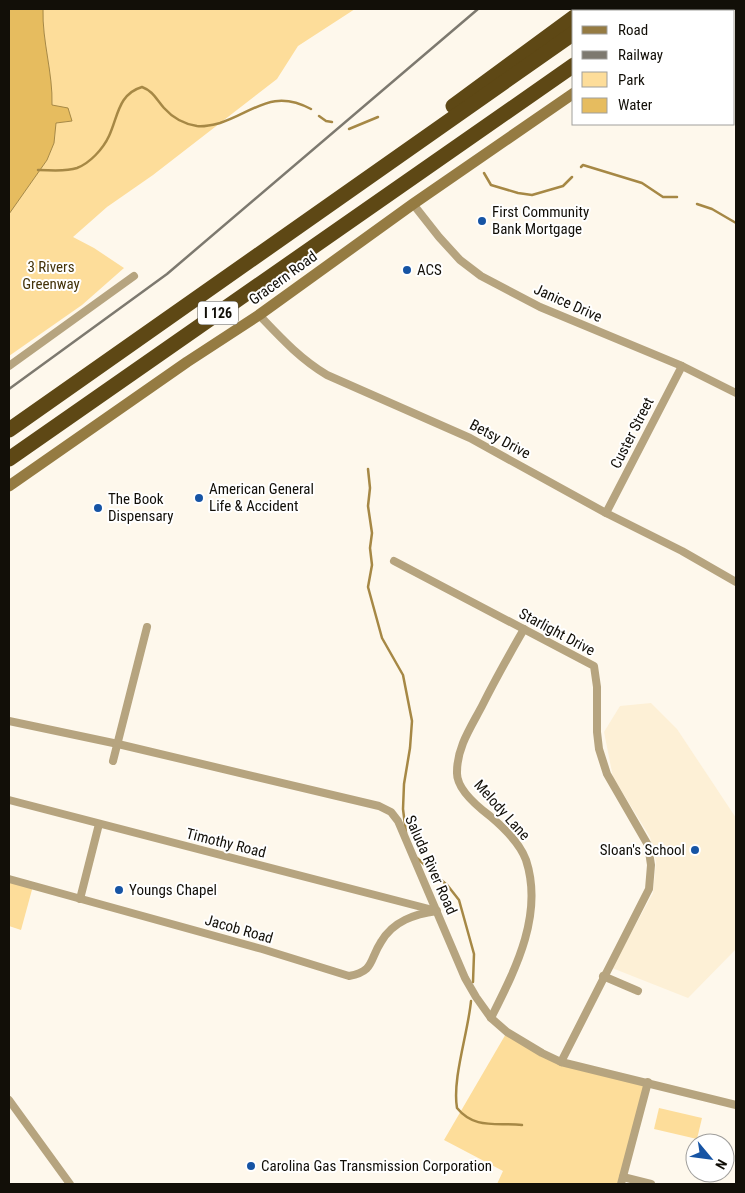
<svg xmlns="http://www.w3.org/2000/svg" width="745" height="1193" font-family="'Roboto Condensed',sans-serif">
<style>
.built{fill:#fdf0d6}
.green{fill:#fddd9a}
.water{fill:#e6bc5f;stroke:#a68845}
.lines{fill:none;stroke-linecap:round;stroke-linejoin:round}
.stream{stroke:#a68845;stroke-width:2.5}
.street{stroke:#b6a47f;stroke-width:8}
.secondary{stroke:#957b42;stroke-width:11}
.highway{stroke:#5e4815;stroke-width:15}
.rail{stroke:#7d796f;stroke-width:2.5}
.poi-dot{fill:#1654a4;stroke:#fff;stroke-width:2}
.labels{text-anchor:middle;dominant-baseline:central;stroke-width:4;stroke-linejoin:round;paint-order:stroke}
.shield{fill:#fff;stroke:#595752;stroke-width:1}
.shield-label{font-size:14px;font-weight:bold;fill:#120f08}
.poi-label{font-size:15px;fill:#120f08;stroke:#fff;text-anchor:start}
.park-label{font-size:15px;fill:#44330a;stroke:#fff}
.street-label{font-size:15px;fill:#120f08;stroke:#fff}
</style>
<rect width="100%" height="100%" fill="#fef8ec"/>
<path class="built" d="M 651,703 L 677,729 L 736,818 L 736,949 L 688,998 L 612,968 L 653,893 L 656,862 L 650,837 L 613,777 L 604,732 L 620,706 Z"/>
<g class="green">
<path d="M 43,9 L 355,9 L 298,46 L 277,79 L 153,175 L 107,207 L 73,237 L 94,248 L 124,268 L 82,305 L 9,356 L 9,214 L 47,160 L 54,143 L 56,123 L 72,121 L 52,106 C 53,73 42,41 43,9 Z"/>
<path d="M 9,879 L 33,886 L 21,930 L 9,926 Z"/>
<path d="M 507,1032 L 542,1053 L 648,1082 L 621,1184 L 497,1184 L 503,1171 L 444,1140 Z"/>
<path d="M 659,1108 L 702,1118 L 697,1139 L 654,1129 Z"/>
</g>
<path class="water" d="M 9,9 L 43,9 C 42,41 53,73 52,105 L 68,108 L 72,121 L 56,123 L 54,143 L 47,160 L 9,214 Z"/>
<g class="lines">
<g class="stream">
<path d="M 319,116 L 326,121 L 332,122"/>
<path d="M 349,129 L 378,117"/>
<path d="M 581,167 L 583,165 L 642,183 L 663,197 L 677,197"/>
<path d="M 38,170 C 51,170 65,172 77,168 C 90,163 103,149 109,136 C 118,117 118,94 142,87 C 153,91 156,99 164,108 C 172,117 184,124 197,126 C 205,127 212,125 220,123 C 254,112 272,88 311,109"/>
<path d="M 484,173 L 491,185 L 518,193 L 532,195 L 563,186 L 572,177"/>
<path d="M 697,204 L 712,209 L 736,223"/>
<path d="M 368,469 L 370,488 L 368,506 L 372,533 L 370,548 L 372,565 L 368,587 L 382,638 L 403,675 L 412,721 L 410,748 L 404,784 L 403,809 L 406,833"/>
<path d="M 417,858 L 448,886 L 459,900 L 474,954 L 473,982"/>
<path d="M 471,1001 C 468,1033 452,1079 457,1108 C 475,1130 497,1122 522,1125"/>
</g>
<g class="street">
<path d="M 413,204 L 439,237 L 460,260 L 481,276 L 540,307 L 682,366 L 736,393"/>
<path d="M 259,315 C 280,337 300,359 327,375 L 470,438 L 606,513 L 682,551 L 736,582"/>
<path d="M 9,366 L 134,276"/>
<path d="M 606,513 L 682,366"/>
<path d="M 394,561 L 594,666 L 597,687 L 597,732 L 599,749 L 607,774 L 648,845 L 651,865 L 649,889 L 561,1062"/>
<path d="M 9,721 L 118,744 L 379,806 L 391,812 L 398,821 L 465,978 L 476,997 L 491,1018 L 507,1032 L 542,1053 L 561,1062 L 736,1105"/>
<path d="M 113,761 L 147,627"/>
<path d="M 9,800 L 433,910"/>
<path d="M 9,879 L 262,949 L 349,976 C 375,971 369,960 381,942 C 393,921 415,914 437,911"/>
<path d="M 80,899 L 99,824"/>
<path d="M 603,976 L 638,991"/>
<path d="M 491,1018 C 515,970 544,915 526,860 C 520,843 503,827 490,816 C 478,807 456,789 457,772 C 457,747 471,727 482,706 C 495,680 509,655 524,629"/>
<path d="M 9,1100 L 70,1184"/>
<path d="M 623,1177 L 651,1184"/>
<path d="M 621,1184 L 648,1082"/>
</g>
<g class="secondary">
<path d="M 694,11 L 698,9"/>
<path d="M 9,486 L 187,362 L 259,315 L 413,204 L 574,93"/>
</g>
<g class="highway">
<path d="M 605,11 L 609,9"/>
<path d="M 649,11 L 653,9"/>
<path d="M 453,106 L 574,17"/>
<path d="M 9,430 L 574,33"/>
<path d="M 9,459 L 574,65"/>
</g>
<path class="rail" d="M 9,389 L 167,274 L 478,9"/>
</g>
<g class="poi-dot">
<circle cx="482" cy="221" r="5"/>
<circle cx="407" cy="270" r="5"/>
<circle cx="199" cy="498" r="5"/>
<circle cx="98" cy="508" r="5"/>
<circle cx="695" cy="850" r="5"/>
<circle cx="119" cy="890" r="5"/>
<circle cx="251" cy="1166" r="5"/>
</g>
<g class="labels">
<rect class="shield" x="198" y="301.5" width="40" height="23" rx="4"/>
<g class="shield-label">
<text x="218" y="313">I 126</text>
</g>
<g class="poi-label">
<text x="492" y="212">First Community<tspan x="492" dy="17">Bank Mortgage</tspan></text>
<text x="417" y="270">ACS</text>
<text x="209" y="489">American General<tspan x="209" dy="17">Life &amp; Accident</tspan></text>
<text x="108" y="499">The Book<tspan x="108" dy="17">Dispensary</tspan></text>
<text x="685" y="850" text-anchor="end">Sloan's School</text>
<text x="129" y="890">Youngs Chapel</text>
<text x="261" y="1166">Carolina Gas Transmission Corporation</text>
</g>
<g class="park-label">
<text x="51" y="267">3 Rivers<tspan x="51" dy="17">Greenway</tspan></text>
</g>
<g class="street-label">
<text transform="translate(283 278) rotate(-36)">Gracern Road</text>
<text transform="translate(568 303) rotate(24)">Janice Drive</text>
<text transform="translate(632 433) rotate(-63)">Custer Street</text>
<text transform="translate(500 439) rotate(28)">Betsy Drive</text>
<text transform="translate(557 632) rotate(28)">Starlight Drive</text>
<text transform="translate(502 810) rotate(48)">Melody Lane</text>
<text transform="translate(226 843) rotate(14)">Timothy Road</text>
<text transform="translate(431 865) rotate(66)">Saluda River Road</text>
<text transform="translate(239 929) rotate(16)">Jacob Road</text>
</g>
</g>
<rect width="745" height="1193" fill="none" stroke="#120f08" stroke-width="20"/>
<rect x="572" y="10" width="162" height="115" fill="#ffffff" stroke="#a09f9c"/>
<rect x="582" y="26" width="25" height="8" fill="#957b42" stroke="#a09f9c"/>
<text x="618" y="35" font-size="15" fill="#120f08">Road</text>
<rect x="582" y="51" width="25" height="8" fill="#7d796f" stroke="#a09f9c"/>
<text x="618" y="60" font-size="15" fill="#120f08">Railway</text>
<rect x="582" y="72" width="25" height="15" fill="#fddd9a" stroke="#a09f9c"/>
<text x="618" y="85" font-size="15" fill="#120f08">Park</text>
<rect x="582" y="98" width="25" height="15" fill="#e6bc5f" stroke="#a09f9c"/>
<text x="618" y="110" font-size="15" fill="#120f08">Water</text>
<g transform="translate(710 1158) rotate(119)"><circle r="24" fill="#ffffff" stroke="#a09f9c"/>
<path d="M0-4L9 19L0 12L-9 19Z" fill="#1654a4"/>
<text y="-8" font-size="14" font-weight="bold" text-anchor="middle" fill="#120f08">N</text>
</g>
</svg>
